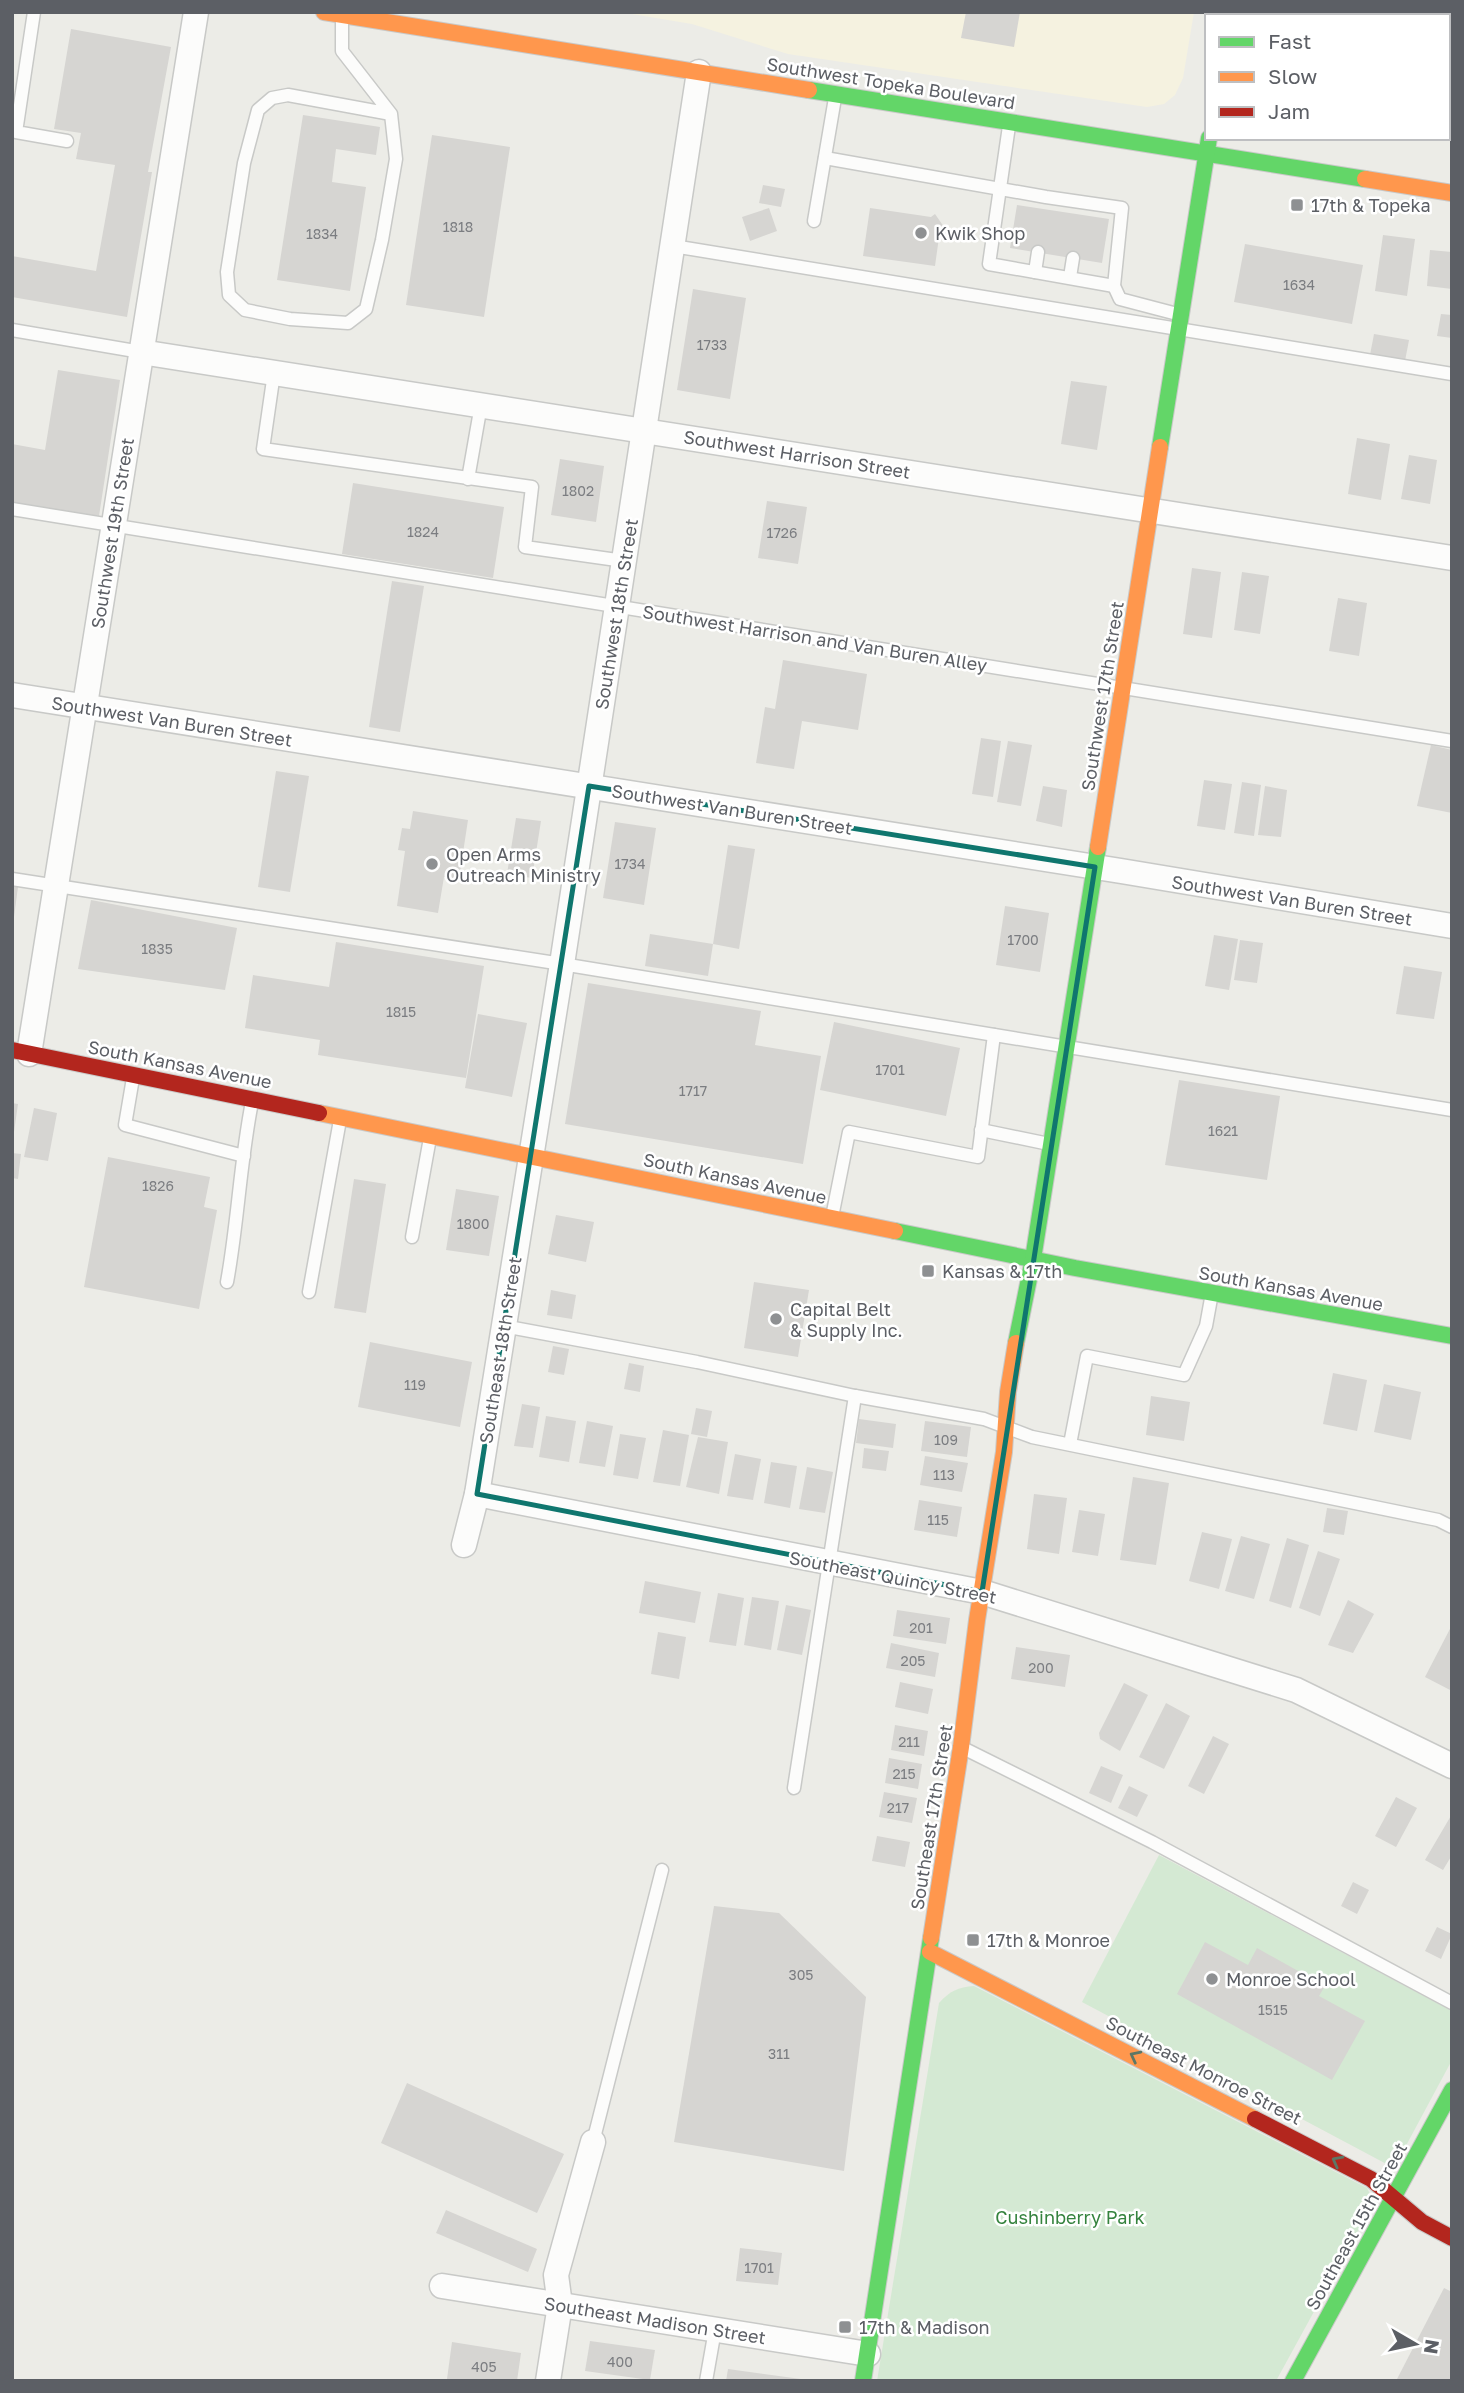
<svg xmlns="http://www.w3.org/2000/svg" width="1464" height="2393" font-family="'Golos Text',sans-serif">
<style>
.commercial{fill:#f5f2e0}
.green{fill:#d4e9d3}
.building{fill:#d6d5d2}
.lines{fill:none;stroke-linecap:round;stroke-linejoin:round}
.lane-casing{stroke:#c8c9c7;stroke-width:15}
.street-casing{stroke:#c8c9c7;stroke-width:27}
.fast-casing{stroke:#c9c9c8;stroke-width:18}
.slow-casing{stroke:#c9c9c8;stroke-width:18}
.jam-casing{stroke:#c9c9c8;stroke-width:18}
.lane{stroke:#fcfcfb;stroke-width:12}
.street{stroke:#fcfcfb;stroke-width:24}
.fast{stroke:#63d668;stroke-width:16}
.slow{stroke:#ff974d;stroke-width:16}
.jam{stroke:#b3261e;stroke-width:16}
.oneway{stroke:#5d7766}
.marked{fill:none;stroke:#0f766e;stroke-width:5;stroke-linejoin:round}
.poi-dot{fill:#8e9092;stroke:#fff;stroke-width:2.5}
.labels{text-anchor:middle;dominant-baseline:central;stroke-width:5;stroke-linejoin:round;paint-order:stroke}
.number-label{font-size:14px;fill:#7b7d81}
.street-label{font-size:18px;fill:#5c5f65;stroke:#fff}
.poi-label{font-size:18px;fill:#5c5f65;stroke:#fff;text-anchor:start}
.park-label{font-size:18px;fill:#35833e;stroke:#fff}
</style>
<rect width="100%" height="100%" fill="#ecece7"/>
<path class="commercial" d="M 620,12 L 1194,12 L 1183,78 L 1175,95 L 1164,104 L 1147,107 L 788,54 L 692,24 Z"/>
<g class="green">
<path d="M 1159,1855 L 1452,2011 L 1452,2060 L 1394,2168 L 1082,2002 Z"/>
<path d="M 974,1986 L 1367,2188 L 1374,2202 L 1276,2381 L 877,2381 L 939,2003 C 950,1991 958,1987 974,1986 Z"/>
</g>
<g class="building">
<path d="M 966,12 L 1020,12 L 1014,47 L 961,38 Z"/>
<path d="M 1295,12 L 1349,12 L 1361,14 L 1295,16 Z"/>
<path d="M 71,29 L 171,47 L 148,172 L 152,172 L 127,317 L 12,297 L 12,256 L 96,271 L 115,165 L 76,159 L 81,133 L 54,129 Z"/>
<path d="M 303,115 L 380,127 L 376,155 L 336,149 L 332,182 L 366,187 L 350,291 L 277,280 Z"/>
<path d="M 432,135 L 510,147 L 484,317 L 406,305 Z"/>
<path d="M 763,185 L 785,189 L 781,207 L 759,203 Z"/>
<path d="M 1017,205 L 1109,219 L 1102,263 L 1010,248 Z"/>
<path d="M 769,208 L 777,231 L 750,241 L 742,217 Z"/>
<path d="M 870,208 L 931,217 L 935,214 L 944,227 L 940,230 L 935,266 L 863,256 Z"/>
<path d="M 1383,235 L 1415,239 L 1407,296 L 1375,291 Z"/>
<path d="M 1245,244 L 1363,265 L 1352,324 L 1234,302 Z"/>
<path d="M 1430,250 L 1452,252 L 1452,289 L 1427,286 Z"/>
<path d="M 693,289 L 746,298 L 730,399 L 677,390 Z"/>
<path d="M 1441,314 L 1452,315 L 1452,338 L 1437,336 Z"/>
<path d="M 1374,334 L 1409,340 L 1405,361 L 1370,355 Z"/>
<path d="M 58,370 L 120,380 L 99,516 L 12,502 L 12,444 L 45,450 Z"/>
<path d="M 1071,381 L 1107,386 L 1097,450 L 1061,444 Z"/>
<path d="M 1357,438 L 1390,444 L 1381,500 L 1348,494 Z"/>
<path d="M 1409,455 L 1437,460 L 1430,504 L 1401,499 Z"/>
<path d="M 560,459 L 604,466 L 596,522 L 551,515 Z"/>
<path d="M 353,483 L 504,507 L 493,578 L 342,554 Z"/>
<path d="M 767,501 L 807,507 L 798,564 L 758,558 Z"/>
<path d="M 1192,568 L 1221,572 L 1212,638 L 1183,634 Z"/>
<path d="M 1242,572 L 1269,576 L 1260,634 L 1234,630 Z"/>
<path d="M 392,581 L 424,586 L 400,732 L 369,727 Z"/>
<path d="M 1338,598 L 1367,603 L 1359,656 L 1329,651 Z"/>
<path d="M 783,660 L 867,674 L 858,730 L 802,721 L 794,769 L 756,763 L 765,707 L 775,709 Z"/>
<path d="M 981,738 L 1001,741 L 993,797 L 972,794 Z"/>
<path d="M 1008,741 L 1032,745 L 1021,806 L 997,802 Z"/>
<path d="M 1431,745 L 1452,750 L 1452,813 L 1417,806 Z"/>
<path d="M 276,771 L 309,776 L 290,892 L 258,887 Z"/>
<path d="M 1204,780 L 1232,784 L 1225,830 L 1197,826 Z"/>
<path d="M 1242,782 L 1261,785 L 1254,836 L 1234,833 Z"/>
<path d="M 1043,786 L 1067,790 L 1062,827 L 1036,821 Z"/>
<path d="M 1265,786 L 1287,790 L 1281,837 L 1258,835 Z"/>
<path d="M 413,811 L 468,820 L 459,879 L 444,877 L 438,913 L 397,906 L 405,851 L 398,850 L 402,828 L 410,829 Z"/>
<path d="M 516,818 L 541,821 L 532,878 L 507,874 Z"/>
<path d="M 615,822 L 656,828 L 644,905 L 603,898 Z"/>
<path d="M 728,845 L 755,849 L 739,949 L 713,944 L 708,976 L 645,966 L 650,934 L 713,944 Z"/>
<path d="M 12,886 L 18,887 L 14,917 L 12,917 Z"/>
<path d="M 91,900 L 237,928 L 225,990 L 78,969 Z"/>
<path d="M 1005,906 L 1049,913 L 1040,972 L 996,965 Z"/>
<path d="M 1214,935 L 1238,939 L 1229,990 L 1205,986 Z"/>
<path d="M 1240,940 L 1263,943 L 1257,983 L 1234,980 Z"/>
<path d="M 336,942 L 484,966 L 466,1078 L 318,1055 L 320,1040 L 245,1028 L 253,975 L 329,987 Z"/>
<path d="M 1404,966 L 1442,972 L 1434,1019 L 1396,1014 Z"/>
<path d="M 588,983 L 761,1011 L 755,1045 L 821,1056 L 803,1164 L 565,1124 Z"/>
<path d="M 478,1014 L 527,1023 L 512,1097 L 465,1088 Z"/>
<path d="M 834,1022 L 960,1048 L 946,1116 L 820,1090 Z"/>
<path d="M 1179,1080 L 1280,1096 L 1267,1180 L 1165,1165 Z"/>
<path d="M 12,1103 L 18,1104 L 14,1132 L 12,1132 Z"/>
<path d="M 34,1108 L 57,1113 L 48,1161 L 24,1157 Z"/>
<path d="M 12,1153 L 21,1154 L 18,1179 L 12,1178 Z"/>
<path d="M 108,1157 L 210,1177 L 204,1207 L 217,1210 L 199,1309 L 84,1287 Z"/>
<path d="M 354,1179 L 386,1184 L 366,1313 L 334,1308 Z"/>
<path d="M 456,1189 L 499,1196 L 489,1256 L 446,1250 Z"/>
<path d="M 556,1215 L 594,1222 L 586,1262 L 548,1254 Z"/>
<path d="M 754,1282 L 809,1290 L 798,1357 L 744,1348 Z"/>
<path d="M 551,1290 L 576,1295 L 572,1319 L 547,1315 Z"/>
<path d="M 370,1342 L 472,1362 L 460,1427 L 358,1407 Z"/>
<path d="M 553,1346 L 569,1349 L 564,1375 L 548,1372 Z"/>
<path d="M 629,1363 L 644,1366 L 640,1392 L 624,1389 Z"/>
<path d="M 1333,1373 L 1367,1380 L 1357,1431 L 1323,1424 Z"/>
<path d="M 1384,1384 L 1421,1392 L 1411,1440 L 1374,1432 Z"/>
<path d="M 1151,1396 L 1190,1402 L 1184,1441 L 1146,1435 Z"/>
<path d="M 522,1404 L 540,1407 L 533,1448 L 514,1446 Z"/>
<path d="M 696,1408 L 712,1411 L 707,1437 L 691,1434 Z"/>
<path d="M 546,1416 L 576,1421 L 569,1462 L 539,1457 Z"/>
<path d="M 859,1419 L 896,1424 L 893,1448 L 856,1443 Z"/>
<path d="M 587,1421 L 613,1426 L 605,1467 L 579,1463 Z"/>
<path d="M 925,1421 L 971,1427 L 967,1457 L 921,1451 Z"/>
<path d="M 663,1430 L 689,1435 L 680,1486 L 653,1482 Z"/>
<path d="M 620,1434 L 646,1438 L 638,1479 L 613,1475 Z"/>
<path d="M 698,1437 L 728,1442 L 719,1494 L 686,1487 Z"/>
<path d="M 864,1448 L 889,1451 L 886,1471 L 862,1468 Z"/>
<path d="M 735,1454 L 761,1459 L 753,1500 L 727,1496 Z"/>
<path d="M 925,1456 L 968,1463 L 962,1492 L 920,1485 Z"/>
<path d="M 771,1462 L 797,1466 L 790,1508 L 764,1503 Z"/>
<path d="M 807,1467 L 833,1472 L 825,1513 L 799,1509 Z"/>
<path d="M 1133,1477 L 1169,1483 L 1156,1565 L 1120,1560 Z"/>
<path d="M 1034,1494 L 1067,1498 L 1059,1554 L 1027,1549 Z"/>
<path d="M 919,1500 L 962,1507 L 957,1537 L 914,1530 Z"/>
<path d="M 1327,1508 L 1348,1511 L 1344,1535 L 1323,1532 Z"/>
<path d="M 1079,1510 L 1105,1514 L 1098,1556 L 1072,1552 Z"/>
<path d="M 1202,1532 L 1232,1539 L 1219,1589 L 1189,1581 Z"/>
<path d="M 1241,1536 L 1270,1544 L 1254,1599 L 1225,1591 Z"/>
<path d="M 1287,1538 L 1309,1545 L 1291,1608 L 1269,1601 Z"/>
<path d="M 1318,1551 L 1340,1559 L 1320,1616 L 1299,1608 Z"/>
<path d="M 645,1581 L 701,1592 L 695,1623 L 639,1613 Z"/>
<path d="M 718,1593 L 744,1598 L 736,1646 L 709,1642 Z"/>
<path d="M 752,1597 L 779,1601 L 771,1650 L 744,1645 Z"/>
<path d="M 1348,1600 L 1374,1614 L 1353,1653 L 1328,1645 Z"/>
<path d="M 786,1605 L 811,1610 L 802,1655 L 777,1650 Z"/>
<path d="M 897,1610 L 950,1618 L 946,1644 L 893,1636 Z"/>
<path d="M 1452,1625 L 1452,1691 L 1425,1677 Z"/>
<path d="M 658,1632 L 686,1637 L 679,1679 L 651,1674 Z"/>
<path d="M 891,1643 L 939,1653 L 935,1677 L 886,1668 Z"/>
<path d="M 1016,1647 L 1070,1655 L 1065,1687 L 1011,1679 Z"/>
<path d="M 900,1682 L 933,1689 L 928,1714 L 895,1707 Z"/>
<path d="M 1124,1683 L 1148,1695 L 1120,1751 L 1100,1739 L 1099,1733 Z"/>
<path d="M 1166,1703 L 1190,1716 L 1164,1769 L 1139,1757 Z"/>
<path d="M 895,1725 L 928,1731 L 924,1756 L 891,1750 Z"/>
<path d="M 1213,1736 L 1229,1744 L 1204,1794 L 1188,1786 Z"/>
<path d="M 889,1758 L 922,1764 L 918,1789 L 885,1783 Z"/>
<path d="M 1101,1766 L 1123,1775 L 1111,1803 L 1089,1793 Z"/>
<path d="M 1129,1786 L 1148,1795 L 1137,1817 L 1118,1808 Z"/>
<path d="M 884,1792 L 917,1798 L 912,1823 L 879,1817 Z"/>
<path d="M 1396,1797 L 1417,1808 L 1396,1847 L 1375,1836 Z"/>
<path d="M 1452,1814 L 1452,1855 L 1443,1870 L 1425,1860 Z"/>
<path d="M 877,1836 L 910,1842 L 905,1867 L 872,1861 Z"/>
<path d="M 1353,1882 L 1369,1890 L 1357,1914 L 1341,1906 Z"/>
<path d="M 714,1906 L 779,1913 L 866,1997 L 844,2171 L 674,2142 Z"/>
<path d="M 1437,1927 L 1452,1934 L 1441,1959 L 1425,1951 Z"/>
<path d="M 1205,1942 L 1248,1965 L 1257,1948 L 1325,1986 L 1319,1996 L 1365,2021 L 1332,2080 L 1177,1994 Z"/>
<path d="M 407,2083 L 564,2154 L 537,2213 L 381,2143 Z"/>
<path d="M 446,2210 L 537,2249 L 528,2272 L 436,2233 Z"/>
<path d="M 740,2248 L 782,2253 L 778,2285 L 736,2281 Z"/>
<path d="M 1444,2288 L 1452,2292 L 1452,2381 L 1396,2381 Z"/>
<path d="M 590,2341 L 655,2350 L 650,2380 L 585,2371 Z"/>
<path d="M 452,2342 L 521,2353 L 517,2381 L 447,2379 Z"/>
<path d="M 728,2369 L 801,2379 L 801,2381 L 726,2381 Z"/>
</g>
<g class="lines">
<g class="lane-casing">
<g id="lane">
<path d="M 34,12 L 16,132 L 67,141"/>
<path d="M 342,19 L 342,51 L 391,114 L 396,159 L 382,240 L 366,309 L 348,323 L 290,319 L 245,310 L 229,295 L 227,272 L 244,163 L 258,110 L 272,98 L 288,95 L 391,114"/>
<path d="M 1448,113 L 1452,94"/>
<path d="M 1448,115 L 1452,129"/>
<path d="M 1009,126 L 989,264 L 1114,286"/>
<path d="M 825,158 L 1046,197 L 1122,208 L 1114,286 L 1120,299 L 1181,315"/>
<path d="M 814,221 L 835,98"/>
<path d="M 673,246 L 1452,374"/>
<path d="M 1035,272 L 1038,252"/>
<path d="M 1070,277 L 1073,258"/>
<path d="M 12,330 L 141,352"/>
<path d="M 274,373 L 263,449 L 532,487 L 525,547 L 624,561"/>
<path d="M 468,479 L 481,405"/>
<path d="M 12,509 L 1452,741"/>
<path d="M 12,879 L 562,964 L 1452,1110"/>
<path d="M 133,1078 L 125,1125 L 244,1156"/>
<path d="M 981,1130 L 1049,1144"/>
<path d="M 832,1217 L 849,1132 L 978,1157 L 994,1035"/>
<path d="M 412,1237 L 430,1138"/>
<path d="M 227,1282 C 238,1222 240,1162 252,1102"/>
<path d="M 309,1292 L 340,1120"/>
<path d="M 503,1326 L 697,1362 L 855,1396 L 984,1419 L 1032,1437 L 1438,1520 L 1452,1527"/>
<path d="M 1070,1444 L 1087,1356 L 1184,1375 L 1206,1326 L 1212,1293"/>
<path d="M 965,1749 L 1152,1842 L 1452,2003"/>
<path d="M 794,1788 L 855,1396"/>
<path d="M 593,2142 L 662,1870"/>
<path d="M 706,2381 L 715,2330"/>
</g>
</g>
<g class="street-casing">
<g id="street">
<path d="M 141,352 L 1452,558"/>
<path d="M 12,695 L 1121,871 L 1452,926"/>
<path d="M 29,1054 L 196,12"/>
<path d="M 477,1494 L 982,1592 L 1296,1690 L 1452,1766"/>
<path d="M 464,1545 L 477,1494 L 562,964 L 699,72"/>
<path d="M 442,2286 L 868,2354"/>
<path d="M 548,2381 L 560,2305 L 556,2275 L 593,2142"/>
</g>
</g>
<g class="fast-casing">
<g id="fast">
<path d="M 809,90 L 1365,179"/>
<path d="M 1160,447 L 1209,138"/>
<path d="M 895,1231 L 1075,1268 L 1452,1336"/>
<path d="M 1016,1343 L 1033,1259 L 1098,847"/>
<path d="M 863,2381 L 931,1938"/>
<path d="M 1293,2381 L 1452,2090"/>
</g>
</g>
<g class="slow-casing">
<g id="slow">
<path d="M 324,12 L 809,90"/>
<path d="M 1365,179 L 1452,193"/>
<path d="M 1098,847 L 1160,447"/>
<path d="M 319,1113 L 895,1231"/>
<path d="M 931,1938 L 961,1747 L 977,1620 L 1004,1452 L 1008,1392 L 1016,1343"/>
<path d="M 930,1952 L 1255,2119"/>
</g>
</g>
<g class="jam-casing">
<g id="jam">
<path d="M 1228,12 L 1228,16"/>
<path d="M 12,1050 L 319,1113"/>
<path d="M 1255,2119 L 1371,2179 L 1422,2222 L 1452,2238"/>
</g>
</g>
<use href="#lane" class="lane"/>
<use href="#street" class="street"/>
<use href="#fast" class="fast"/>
<use href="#slow" class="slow"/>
<use href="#jam" class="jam"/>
</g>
<defs><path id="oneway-chevron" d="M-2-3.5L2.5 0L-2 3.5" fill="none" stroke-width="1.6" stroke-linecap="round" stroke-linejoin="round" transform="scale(1.75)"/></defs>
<g class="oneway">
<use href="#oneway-chevron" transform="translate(1135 2056) rotate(-153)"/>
<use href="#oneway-chevron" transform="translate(1337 2161) rotate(-152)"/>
</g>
<path class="marked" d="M 589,786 L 1095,867 L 982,1592 L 477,1494 Z"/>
<g class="poi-dot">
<rect x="1290" y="198" width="14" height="14" rx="3.5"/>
<circle cx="921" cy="233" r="7"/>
<circle cx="432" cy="864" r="7"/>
<rect x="921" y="1264" width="14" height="14" rx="3.5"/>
<circle cx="776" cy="1319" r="7"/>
<rect x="966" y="1933" width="14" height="14" rx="3.5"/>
<circle cx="1212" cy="1979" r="7"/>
<rect x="838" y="2320" width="14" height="14" rx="3.5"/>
</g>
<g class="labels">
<g class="number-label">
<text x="458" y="226">1818</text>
<text x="322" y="233">1834</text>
<text x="1299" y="284">1634</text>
<text x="712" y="344">1733</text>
<text x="578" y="490">1802</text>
<text x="423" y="531">1824</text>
<text x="782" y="532">1726</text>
<text x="630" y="863">1734</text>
<text x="1023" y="939">1700</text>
<text x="157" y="948">1835</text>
<text x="401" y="1011">1815</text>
<text x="890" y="1069">1701</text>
<text x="693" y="1090">1717</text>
<text x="1223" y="1130">1621</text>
<text x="158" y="1185">1826</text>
<text x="473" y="1223">1800</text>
<text x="415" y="1384">119</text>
<text x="946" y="1439">109</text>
<text x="944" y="1474">113</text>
<text x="938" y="1519">115</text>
<text x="921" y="1627">201</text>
<text x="913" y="1660">205</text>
<text x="1041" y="1667">200</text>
<text x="909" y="1741">211</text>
<text x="904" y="1773">215</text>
<text x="898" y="1807">217</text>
<text x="801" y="1974">305</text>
<text x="1273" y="2009">1515</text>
<text x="779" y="2053">311</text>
<text x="759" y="2267">1701</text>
<text x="620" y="2361">400</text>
<text x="484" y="2366">405</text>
</g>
<g class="street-label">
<text transform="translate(891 83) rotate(9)">Southwest Topeka Boulevard</text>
<text transform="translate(797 454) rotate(9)">Southwest Harrison Street</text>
<text transform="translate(112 533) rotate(-81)">Southwest 19th Street</text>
<text transform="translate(616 614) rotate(-81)">Southwest 18th Street</text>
<text transform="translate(815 638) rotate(9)">Southwest Harrison and Van Buren Alley</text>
<text transform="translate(1102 696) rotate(-81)">Southwest 17th Street</text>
<text transform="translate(172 721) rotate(9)">Southwest Van Buren Street</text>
<text transform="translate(732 809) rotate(9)">Southwest Van Buren Street</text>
<text transform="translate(1292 900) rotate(9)">Southwest Van Buren Street</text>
<text transform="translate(180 1064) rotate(11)">South Kansas Avenue</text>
<text transform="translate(735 1178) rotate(12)">South Kansas Avenue</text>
<text transform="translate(1291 1288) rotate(10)">South Kansas Avenue</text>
<text transform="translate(500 1350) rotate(-81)">Southeast 18th Street</text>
<text transform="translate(893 1577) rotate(11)">Southeast Quincy Street</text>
<text transform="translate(931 1817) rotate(-81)">Southeast 17th Street</text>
<text transform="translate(1204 2070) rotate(27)">Southeast Monroe Street</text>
<text transform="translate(1356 2226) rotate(-61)">Southeast 15th Street</text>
<text transform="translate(655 2320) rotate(9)">Southeast Madison Street</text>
</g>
<g class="poi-label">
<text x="1311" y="205">17th &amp; Topeka</text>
<text x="935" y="233">Kwik Shop</text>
<text x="446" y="854">Open Arms<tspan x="446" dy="21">Outreach Ministry</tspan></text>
<text x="942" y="1271">Kansas &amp; 17th</text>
<text x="790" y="1309">Capital Belt<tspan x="790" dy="21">&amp; Supply Inc.</tspan></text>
<text x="987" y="1940">17th &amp; Monroe</text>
<text x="1226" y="1979">Monroe School</text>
<text x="859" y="2327">17th &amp; Madison</text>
</g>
<g class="park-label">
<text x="1070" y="2217">Cushinberry Park</text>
</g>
</g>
<rect width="1464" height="2393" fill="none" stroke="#5c5f65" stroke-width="28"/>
<rect x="1205" y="14" width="245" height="126" fill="#ffffff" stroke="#bebfc1" stroke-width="2"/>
<rect x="1219" y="37" width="35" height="10" fill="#63d668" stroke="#bebfc1" stroke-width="2"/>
<text x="1268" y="49" font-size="21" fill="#5c5f65">Fast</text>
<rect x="1219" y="72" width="35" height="10" fill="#ff974d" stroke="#bebfc1" stroke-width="2"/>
<text x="1268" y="84" font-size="21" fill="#5c5f65">Slow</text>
<rect x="1219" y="107" width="35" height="10" fill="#b3261e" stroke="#bebfc1" stroke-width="2"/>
<text x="1268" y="119" font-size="21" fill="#5c5f65">Jam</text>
<g transform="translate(1415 2344) rotate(99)" stroke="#ffffff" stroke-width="5" paint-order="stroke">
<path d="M0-5L12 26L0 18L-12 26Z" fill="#5c5f65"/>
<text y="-10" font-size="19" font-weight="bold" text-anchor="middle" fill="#5c5f65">N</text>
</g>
</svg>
